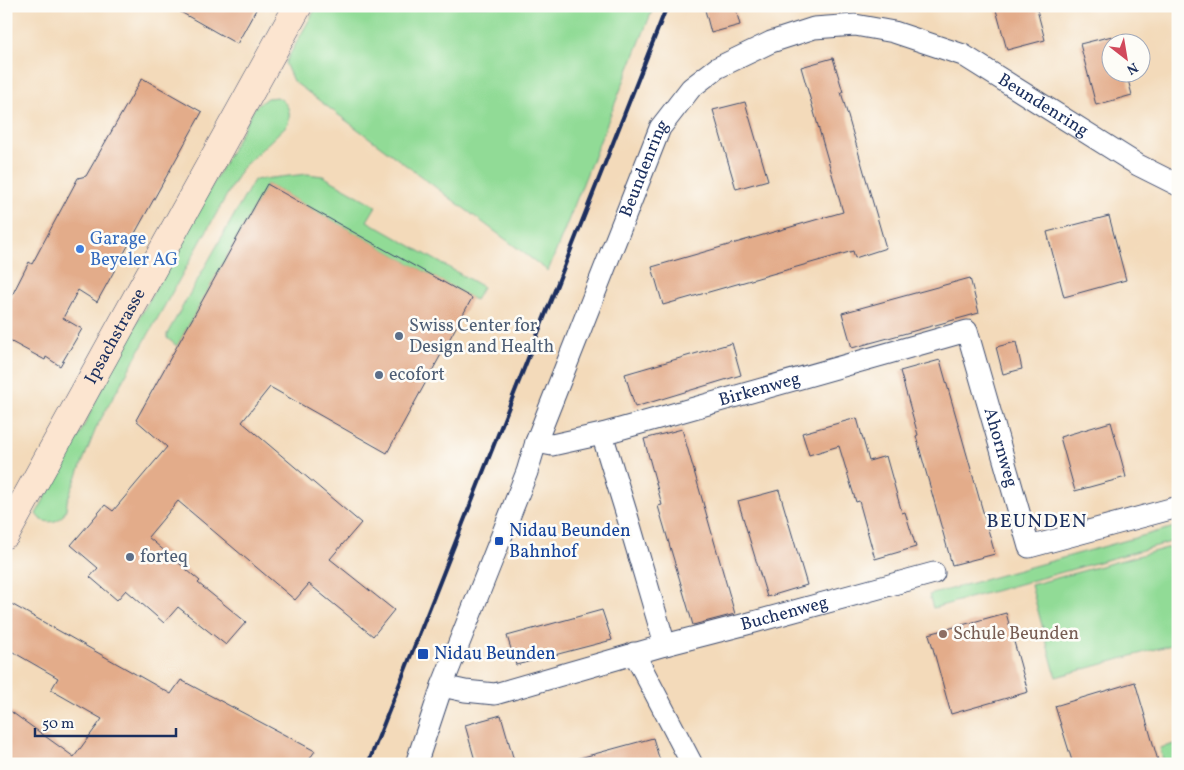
<svg xmlns="http://www.w3.org/2000/svg" width="1184" height="770" font-family="Vollkorn,serif">
<style>
.green{fill:#91db96;stroke:#56857a}
.building{fill:#e3ac8a}
.lines{fill:none;stroke-linecap:round;stroke-linejoin:round}
.minor-casing{stroke:#3b496c;stroke-width:23}
.secondary-casing{stroke:#3b496c;stroke-width:29}
.minor{stroke:#fff;stroke-width:21}
.secondary{stroke:#fce5d0;stroke-width:28}
.rail{stroke:#1b2f5e;stroke-width:4}
.shop-dot{fill:#3f7fe0;stroke:#fdfcf7;stroke-width:2}
.service-dot{fill:#5c6f8a;stroke:#fdfcf7;stroke-width:2}
.transit-dot{fill:#1a4fb4;stroke:#fdfcf7;stroke-width:2}
.education-dot{fill:#8d6e63;stroke:#fdfcf7;stroke-width:2}
.labels{text-anchor:middle;dominant-baseline:central;stroke-width:5;stroke-linejoin:round;paint-order:stroke}
.street-label{font-size:18px;fill:#1b2f5e;stroke:#fdfcf7}
.shop-label{font-size:18px;fill:#366cbe;stroke:#fdfcf7;text-anchor:start}
.service-label{font-size:18px;fill:#4e5e75;stroke:#fdfcf7;text-anchor:start}
.transit-label{font-size:18px;fill:#164399;stroke:#fdfcf7;text-anchor:start}
.education-label{font-size:18px;fill:#785e54;stroke:#fdfcf7;text-anchor:start}
.quarter-label{font-size:20px;letter-spacing:1px;fill:#1b2f5e;stroke:#fdfcf7}
</style>
<rect width="100%" height="100%" fill="#fdfcf7"/>
<filter id="ink" filterUnits="userSpaceOnUse"><feTurbulence type="fractalNoise" baseFrequency=".02" numOctaves="2"/><feDisplacementMap in="SourceGraphic" scale="10" xChannelSelector="R" yChannelSelector="G"/><feConvolveMatrix kernelMatrix="1 2 1 2 8 2 1 2 1" color-interpolation-filters="sRGB"/></filter>
<filter id="wash" filterUnits="userSpaceOnUse"><feTurbulence type="fractalNoise" baseFrequency=".0096" numOctaves="4" result="noise"/><feDisplacementMap in="SourceGraphic" scale="20" xChannelSelector="R" yChannelSelector="G"/><feGaussianBlur stdDeviation="1.12" result="paint"/><feColorMatrix in="noise" values="0 0 0 0 0 0 0 0 0 0 0 0 0 0 0 0 0 1.4 0 .05"/><feComposite in="paint" operator="in"/></filter>
<g filter="url(#wash)">
<rect width="100%" height="100%" fill="#f3daba"/>
<g class="green">
<path d="M 317,6 L 654,6 L 548,271 L 293,81 L 285,63 Z"/>
<path d="M 277,97 C 289,103 292,114 287,125 L 242,168 L 97,426 L 67,501 C 67,516 57,526 41,520 L 36,514 L 80,434 L 108,375 L 255,107 L 267,98 Z"/>
<path d="M 307,174 L 323,176 L 376,206 L 367,221 L 483,287 L 475,300 L 267,184 L 177,346 L 167,338 L 167,334 L 254,180 Z"/>
<path d="M 1178,526 L 1178,540 L 933,608 L 929,595 Z"/>
<path d="M 1178,545 L 1178,643 L 1056,677 L 1031,585 Z"/>
<path d="M 1178,743 L 1178,764 L 1164,764 L 1160,748 Z"/>
</g>
<g id="blocks">
<g class="building">
<path d="M 170,6 L 258,6 L 237,44 Z"/>
<path d="M 704,6 L 735,6 L 740,25 L 711,33 Z"/>
<path d="M 995,6 L 1036,6 L 1045,40 L 1007,50 Z"/>
<path d="M 1112,36 L 1112,72 L 1126,72 L 1132,95 L 1096,105 L 1080,44 Z"/>
<path d="M 833,58 L 843,92 L 841,92 L 886,248 L 855,258 L 853,251 L 663,305 L 652,267 L 843,212 L 801,67 Z"/>
<path d="M 142,78 L 202,112 L 97,302 L 78,290 L 63,318 L 82,329 L 60,366 L 46,357 L 45,360 L 6,339 L 6,307 L 29,262 L 32,264 L 78,178 L 86,176 Z"/>
<path d="M 745,102 L 768,180 L 736,189 L 713,110 Z"/>
<path d="M 267,184 L 472,298 L 387,453 L 270,387 L 242,422 L 361,523 L 330,559 L 394,610 L 373,636 L 309,584 L 295,600 L 178,501 L 148,537 L 200,581 L 198,583 L 246,622 L 226,645 L 178,607 L 164,623 L 126,590 L 117,600 L 90,577 L 98,568 L 71,545 L 105,505 L 113,511 L 167,447 L 136,420 Z"/>
<path d="M 1109,216 L 1126,280 L 1064,297 L 1047,232 Z"/>
<path d="M 970,278 L 979,313 L 852,348 L 842,313 Z"/>
<path d="M 1016,342 L 1022,369 L 1003,374 L 996,347 Z"/>
<path d="M 732,343 L 741,375 L 635,407 L 625,374 Z"/>
<path d="M 940,360 L 995,554 L 952,565 L 916,436 L 918,435 L 900,371 Z"/>
<path d="M 857,418 L 869,461 L 886,456 L 902,513 L 905,512 L 916,547 L 875,559 L 859,501 L 856,502 L 839,446 L 809,455 L 802,433 Z"/>
<path d="M 1111,422 L 1126,477 L 1075,491 L 1060,437 Z"/>
<path d="M 682,429 L 735,614 L 693,625 L 658,506 L 662,505 L 644,439 Z"/>
<path d="M 779,490 L 807,585 L 767,597 L 738,501 Z"/>
<path d="M 6,601 L 171,694 L 181,680 L 315,751 L 306,764 L 6,764 L 6,708 L 74,757 L 102,719 L 51,690 L 58,678 L 6,648 Z"/>
<path d="M 602,610 L 612,640 L 516,665 L 507,636 Z"/>
<path d="M 1006,613 L 1028,692 L 951,714 L 929,634 Z"/>
<path d="M 1135,682 L 1159,764 L 1073,764 L 1055,706 Z"/>
<path d="M 501,715 L 515,764 L 476,764 L 465,725 Z"/>
<path d="M 653,738 L 661,764 L 577,764 L 576,759 Z"/>
</g>
</g>
</g>
<g filter="url(#ink)">
<use href="#blocks" fill-opacity="0" stroke="#3b496c" stroke-width="1"/>
<g class="lines">
<g class="minor-casing">
<g id="minor">
<path d="M 602,434 L 626,512 L 665,645"/>
<path id="s1" d="M 536,442 L 552,445 L 602,434 L 967,331 L 1029,547 L 1178,507"/>
<path d="M 634,653 L 692,764"/>
<path id="s2" d="M 442,686 L 465,691 L 495,694 L 665,645 L 754,622 L 934,573"/>
<path id="s3" d="M 416,764 L 442,686 L 527,472 L 536,442 L 660,128 L 691,88 L 717,68 L 771,42 L 814,28 L 855,25 L 894,32 L 963,55 L 1138,165 L 1178,185"/>
</g>
</g>
<g class="secondary-casing">
<g id="secondary">
<path id="s4" d="M 6,534 L 298,6"/>
</g>
</g>
<use href="#minor" class="minor"/>
<use href="#secondary" class="secondary"/>
<path class="rail" d="M 368,764 L 667,6"/>
</g>
</g>
<circle class="shop-dot" cx="80" cy="249" r="5"/>
<g class="service-dot">
<circle cx="399" cy="336" r="5"/>
<circle cx="379" cy="375" r="5"/>
<circle cx="130" cy="557" r="5"/>
</g>
<g class="transit-dot">
<rect x="494" y="536" width="10" height="10" rx="2.5"/>
<rect x="417" y="648" width="12" height="12" rx="2.5"/>
</g>
<circle class="education-dot" cx="943" cy="634" r="5"/>
<g class="labels">
<g class="street-label">
<text stroke="none"><textPath href="#s3" startOffset="1118">Beundenring</textPath></text>
<text stroke="none"><textPath href="#s3" startOffset="638">Beundenring</textPath></text>
<text stroke="none"><textPath href="#s4" startOffset="226">Ipsachstrasse</textPath></text>
<text stroke="none"><textPath href="#s1" startOffset="231">Birkenweg</textPath></text>
<text stroke="none"><textPath href="#s1" startOffset="568">Ahornweg</textPath></text>
<text stroke="none"><textPath href="#s2" startOffset="354">Buchenweg</textPath></text>
</g>
<g class="shop-label">
<text x="90" y="239">Garage<tspan x="90" dy="21">Beyeler AG</tspan></text>
</g>
<g class="service-label">
<text x="409" y="326">Swiss Center for<tspan x="409" dy="21">Design and Health</tspan></text>
<text x="389" y="375">ecofort</text>
<text x="140" y="557">forteq</text>
</g>
<g class="transit-label">
<text x="509" y="531">Nidau Beunden<tspan x="509" dy="21">Bahnhof</tspan></text>
<text x="434" y="654">Nidau Beunden</text>
</g>
<g class="education-label">
<text x="953" y="634">Schule Beunden</text>
</g>
<g class="quarter-label">
<text x="1037" y="522">BEUNDEN</text>
</g>
</g>
<rect width="1184" height="770" fill="none" stroke="#fdfcf7" stroke-width="25"/>
<g transform="translate(1126 58) rotate(149)"><circle r="24" fill="#fdfcf7" stroke="#a3aaba"/>
<path d="M0-4L9 19L0 12L-9 19Z" fill="#d1495b"/>
<text y="-8" font-size="14" font-weight="bold" text-anchor="middle" fill="#1b2f5e">N</text>
</g>
<path d="M35 728v8h141v-8" fill="none" stroke="#1b2f5e" stroke-width="2.5"/>
<text x="42" y="728" font-size="15" fill="#1b2f5e" stroke="#fdfcf7" stroke-width="4" paint-order="stroke">50 m</text>
</svg>
